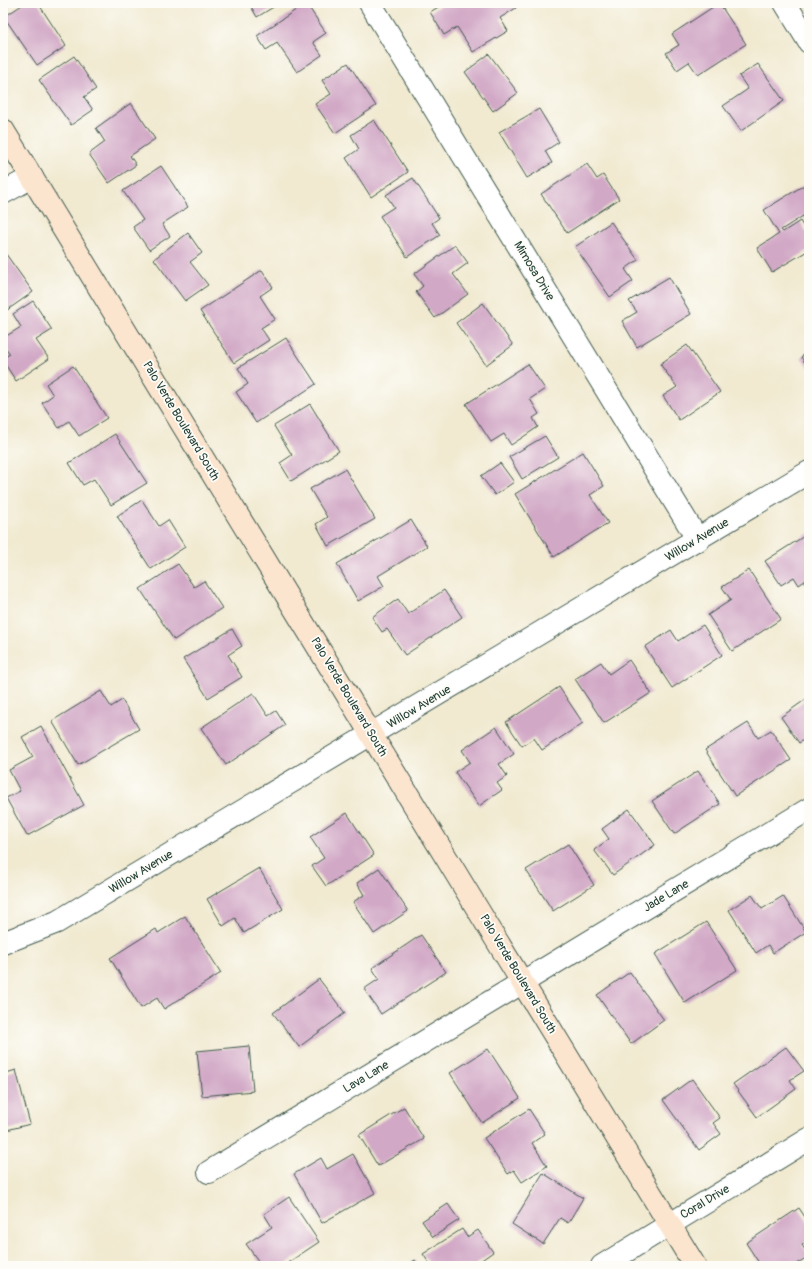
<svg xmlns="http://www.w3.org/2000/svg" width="812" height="1269" font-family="Pangolin,sans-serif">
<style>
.building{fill:#d1a8c6}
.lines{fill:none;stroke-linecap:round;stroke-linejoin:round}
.street-casing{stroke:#3e574c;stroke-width:24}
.secondary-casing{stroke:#3e574c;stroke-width:24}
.street{stroke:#fff;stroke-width:22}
.secondary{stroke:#fce5cf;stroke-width:22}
.labels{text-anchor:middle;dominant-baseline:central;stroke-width:3.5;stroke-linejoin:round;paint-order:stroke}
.street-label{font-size:12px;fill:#1f3d34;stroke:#fdfcf7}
</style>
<rect width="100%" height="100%" fill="#fdfcf7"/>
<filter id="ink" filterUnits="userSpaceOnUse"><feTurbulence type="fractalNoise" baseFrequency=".025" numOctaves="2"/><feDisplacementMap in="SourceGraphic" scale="8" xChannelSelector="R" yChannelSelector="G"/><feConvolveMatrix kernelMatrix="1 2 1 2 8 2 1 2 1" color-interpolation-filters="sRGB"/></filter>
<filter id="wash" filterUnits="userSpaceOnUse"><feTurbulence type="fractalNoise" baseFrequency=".012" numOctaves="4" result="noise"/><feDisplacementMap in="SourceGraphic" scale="16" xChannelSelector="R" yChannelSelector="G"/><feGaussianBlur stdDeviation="0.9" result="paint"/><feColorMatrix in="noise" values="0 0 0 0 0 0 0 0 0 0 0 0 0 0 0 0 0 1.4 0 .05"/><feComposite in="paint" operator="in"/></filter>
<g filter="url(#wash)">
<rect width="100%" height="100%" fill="#f1ead1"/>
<g id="blocks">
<g class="building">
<path d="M 25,3 L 38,3 L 66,46 L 37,65 L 4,17 Z"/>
<path d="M 249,3 L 280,3 L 257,17 Z"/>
<path d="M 306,3 L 326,33 L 313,42 L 322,55 L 297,72 L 277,43 L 266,50 L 257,36 Z"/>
<path d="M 445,3 L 513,3 L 516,8 L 500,18 L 508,31 L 473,52 L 457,27 L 444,35 L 430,12 Z"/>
<path d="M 719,3 L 746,44 L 698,75 L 689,62 L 677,70 L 666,53 L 679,45 L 672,34 Z"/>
<path d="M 489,54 L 518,93 L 493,111 L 465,72 Z"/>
<path d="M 74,56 L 96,89 L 84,97 L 93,110 L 71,125 L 39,80 Z"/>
<path d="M 348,63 L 376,106 L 335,133 L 315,104 L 331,94 L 322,80 Z"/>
<path d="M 758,64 L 784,101 L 741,131 L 723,106 L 748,89 L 739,76 Z"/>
<path d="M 131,103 L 155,139 L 130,156 L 136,165 L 109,183 L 89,154 L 105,142 L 96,128 Z"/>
<path d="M 539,109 L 559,142 L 545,151 L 552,163 L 527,178 L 499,132 Z"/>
<path d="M 374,120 L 408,172 L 371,197 L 346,158 L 359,149 L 351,135 Z"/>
<path d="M 587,164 L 597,179 L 603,175 L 619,199 L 567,233 L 541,194 Z"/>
<path d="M 161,166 L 188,207 L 162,224 L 170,236 L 149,250 L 133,227 L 143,220 L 123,191 Z"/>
<path d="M 413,178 L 439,218 L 432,223 L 440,235 L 407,257 L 380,216 L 394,207 L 386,195 Z"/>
<path d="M 809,182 L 809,226 L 803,216 L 781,230 L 783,232 L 800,221 L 809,236 L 809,250 L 772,272 L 757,248 L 779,234 L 764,210 Z"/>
<path d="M 611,222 L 638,260 L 625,269 L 633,281 L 610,297 L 575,247 Z"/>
<path d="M 188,233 L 202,253 L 190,262 L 208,285 L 185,301 L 154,259 Z"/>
<path d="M 455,245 L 468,263 L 453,274 L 468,294 L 435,318 L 416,292 L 423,286 L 414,274 Z"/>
<path d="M 3,250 L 33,292 L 3,313 Z"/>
<path d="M 262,270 L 273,287 L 260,296 L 275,319 L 261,328 L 269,340 L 234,363 L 200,311 Z"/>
<path d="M 669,277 L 691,314 L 637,347 L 622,321 L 637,312 L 629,301 Z"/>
<path d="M 33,301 L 52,330 L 36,340 L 49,359 L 16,381 L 3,361 L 3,358 L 10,354 L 3,344 L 3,338 L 21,327 L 13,314 Z"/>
<path d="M 483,303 L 513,345 L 486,365 L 456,323 Z"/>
<path d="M 286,338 L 316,384 L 256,423 L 236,392 L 248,384 L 238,368 Z"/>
<path d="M 687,345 L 720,392 L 679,420 L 663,396 L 677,387 L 660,364 Z"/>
<path d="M 809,351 L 809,368 L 801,357 Z"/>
<path d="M 528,364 L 545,389 L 530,399 L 539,414 L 533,418 L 538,427 L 511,445 L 504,434 L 491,442 L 466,404 Z"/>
<path d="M 73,366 L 107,418 L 79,436 L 69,421 L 59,428 L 42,403 L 53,395 L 46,384 Z"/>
<path d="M 310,404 L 339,451 L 291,481 L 280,463 L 292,455 L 274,426 Z"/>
<path d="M 115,434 L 147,483 L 111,505 L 94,479 L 83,485 L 69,463 Z"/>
<path d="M 545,436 L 558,457 L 522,479 L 509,457 Z"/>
<path d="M 583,452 L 604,486 L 590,495 L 608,523 L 554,557 L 515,494 Z"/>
<path d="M 500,463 L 514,482 L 495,495 L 481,476 Z"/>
<path d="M 345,469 L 375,519 L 328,546 L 316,524 L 327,517 L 310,489 Z"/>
<path d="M 142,500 L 159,526 L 168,520 L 185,547 L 151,569 L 117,516 Z"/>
<path d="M 411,520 L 427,546 L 378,576 L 384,586 L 358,601 L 337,564 Z"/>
<path d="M 809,533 L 809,578 L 799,585 L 794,577 L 781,585 L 765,561 Z"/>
<path d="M 178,564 L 194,587 L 204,581 L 222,608 L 174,640 L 140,589 Z"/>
<path d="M 749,570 L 781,619 L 732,651 L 708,615 L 731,600 L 722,587 Z"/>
<path d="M 444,590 L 462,617 L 405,655 L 387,629 L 382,632 L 372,617 L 398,599 L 408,614 Z"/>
<path d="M 703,625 L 722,655 L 672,688 L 645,647 L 671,630 L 678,641 Z"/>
<path d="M 232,629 L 242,646 L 228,655 L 242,677 L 208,698 L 183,659 Z"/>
<path d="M 629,660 L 651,693 L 604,723 L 575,679 L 601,662 L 609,674 Z"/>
<path d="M 559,687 L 583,723 L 542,750 L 534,738 L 522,746 L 506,722 Z"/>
<path d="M 101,691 L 111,707 L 122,700 L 139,729 L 78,765 L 52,721 Z"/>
<path d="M 253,693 L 268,716 L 276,711 L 285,725 L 226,765 L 201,728 Z"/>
<path d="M 809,697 L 809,736 L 799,743 L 781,717 Z"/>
<path d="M 748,723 L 758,738 L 771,730 L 791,760 L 735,796 L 705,750 Z"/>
<path d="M 41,726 L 84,805 L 27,836 L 6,798 L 20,791 L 9,770 L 33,757 L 22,737 Z"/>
<path d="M 496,727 L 514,754 L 499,764 L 507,776 L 497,783 L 502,790 L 479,806 L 455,772 L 470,762 L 462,750 Z"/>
<path d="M 698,771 L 720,804 L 674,834 L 652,801 Z"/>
<path d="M 629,809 L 655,845 L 613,875 L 594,850 L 609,839 L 602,829 Z"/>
<path d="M 347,813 L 374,855 L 326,886 L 312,866 L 324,858 L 310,837 Z"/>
<path d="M 568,844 L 594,885 L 553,911 L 526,870 Z"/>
<path d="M 259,868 L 283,909 L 244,933 L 235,918 L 223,926 L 207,899 Z"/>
<path d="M 379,868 L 408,911 L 374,934 L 353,902 L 364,895 L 357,883 Z"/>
<path d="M 752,895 L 762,909 L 783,896 L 806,932 L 773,953 L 768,945 L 756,953 L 729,910 Z"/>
<path d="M 185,916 L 221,973 L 164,1009 L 157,998 L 141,1008 L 110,958 L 156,929 L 158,933 Z"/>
<path d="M 706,922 L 737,970 L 685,1003 L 655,954 Z"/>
<path d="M 421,935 L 446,972 L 381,1014 L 364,989 L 379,979 L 372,968 Z"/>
<path d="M 630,972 L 664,1020 L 631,1044 L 597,995 Z"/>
<path d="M 319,979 L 345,1013 L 299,1047 L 273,1013 Z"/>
<path d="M 249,1046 L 253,1091 L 202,1096 L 197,1051 Z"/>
<path d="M 786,1047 L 804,1071 L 790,1080 L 796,1089 L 757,1117 L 733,1084 Z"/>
<path d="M 488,1049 L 520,1098 L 482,1123 L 450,1073 Z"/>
<path d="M 16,1070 L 30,1124 L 3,1131 L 3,1074 Z"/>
<path d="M 692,1079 L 720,1118 L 713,1123 L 721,1134 L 699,1150 L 663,1100 Z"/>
<path d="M 404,1107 L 424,1139 L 378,1166 L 359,1135 Z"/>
<path d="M 529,1109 L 545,1134 L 532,1143 L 547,1166 L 522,1182 L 514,1170 L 508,1174 L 484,1138 Z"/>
<path d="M 353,1154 L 375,1193 L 322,1223 L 294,1174 L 321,1158 L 327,1169 Z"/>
<path d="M 543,1173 L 583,1198 L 568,1223 L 560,1218 L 543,1244 L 512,1224 Z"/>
<path d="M 289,1197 L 319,1242 L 283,1266 L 262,1266 L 246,1244 L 272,1227 L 264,1214 Z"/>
<path d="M 448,1204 L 459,1220 L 433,1237 L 422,1221 Z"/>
<path d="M 799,1208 L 809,1223 L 809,1240 L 802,1245 L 809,1256 L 793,1266 L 761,1266 L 746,1243 Z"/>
<path d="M 462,1229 L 467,1237 L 478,1230 L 493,1252 L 473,1266 L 431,1266 L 423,1254 Z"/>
<path d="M 415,1260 L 419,1266 L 406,1266 Z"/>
</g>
</g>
</g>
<g filter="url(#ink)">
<use href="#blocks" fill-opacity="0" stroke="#3e574c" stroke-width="1"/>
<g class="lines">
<g class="street-casing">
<g id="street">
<path d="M 370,3 L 698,540"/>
<path d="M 785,3 L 809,42"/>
<path d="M 3,193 L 32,177"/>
<path d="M 3,943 L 57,922 L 809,472"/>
<path d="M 209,1172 L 809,809"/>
<path d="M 602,1266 L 809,1139"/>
</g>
</g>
<g class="secondary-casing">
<path id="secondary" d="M 3,130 L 695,1266"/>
</g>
<use href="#street" class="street"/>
<use href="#secondary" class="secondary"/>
</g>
</g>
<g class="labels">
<g class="street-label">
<text transform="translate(534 271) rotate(59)">Mimosa Drive</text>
<text transform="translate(181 421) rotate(59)">Palo Verde Boulevard South</text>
<text transform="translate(697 540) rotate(-31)">Willow Avenue</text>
<text transform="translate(349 697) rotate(59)">Palo Verde Boulevard South</text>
<text transform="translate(419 707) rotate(-31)">Willow Avenue</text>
<text transform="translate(141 872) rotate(-31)">Willow Avenue</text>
<text transform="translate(666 896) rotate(-31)">Jade Lane</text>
<text transform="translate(518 974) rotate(59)">Palo Verde Boulevard South</text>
<text transform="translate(366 1077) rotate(-31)">Lava Lane</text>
<text transform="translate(705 1202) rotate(-31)">Coral Drive</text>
</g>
</g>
<rect width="812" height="1269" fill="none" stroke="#fdfcf7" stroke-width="16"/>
</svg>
